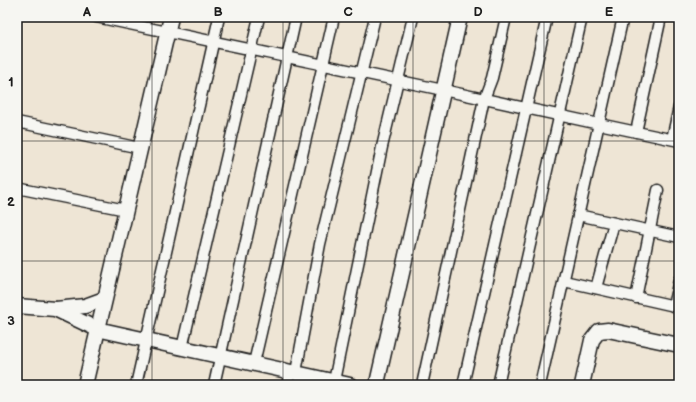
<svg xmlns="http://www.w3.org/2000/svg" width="696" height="402" font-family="'Balsamiq Sans',sans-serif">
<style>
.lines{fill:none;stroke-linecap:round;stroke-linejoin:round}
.street-casing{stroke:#1c1c1c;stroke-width:13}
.secondary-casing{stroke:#1c1c1c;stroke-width:17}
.street{stroke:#f6f6f2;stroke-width:10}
.secondary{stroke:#f6f6f2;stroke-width:14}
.grid{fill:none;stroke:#1c1c1c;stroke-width:1;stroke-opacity:0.55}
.neatline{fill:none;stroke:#1c1c1c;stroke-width:1.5}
.grid-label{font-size:13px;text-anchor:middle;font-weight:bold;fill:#1c1c1c}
</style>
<rect width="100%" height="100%" fill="#eee5d5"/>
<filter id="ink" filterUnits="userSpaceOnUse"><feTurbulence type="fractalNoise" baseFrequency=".025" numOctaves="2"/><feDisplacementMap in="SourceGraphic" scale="8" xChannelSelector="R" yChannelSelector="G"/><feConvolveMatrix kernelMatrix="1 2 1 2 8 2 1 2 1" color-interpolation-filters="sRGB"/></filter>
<g filter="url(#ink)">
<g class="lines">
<g class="street-casing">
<g id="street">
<path d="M 96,17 L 443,90 L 599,124 L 679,141"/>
<path d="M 17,122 L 140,148"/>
<path d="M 636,132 L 661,17"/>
<path d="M 672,139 L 679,107"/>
<path d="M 17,188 L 126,210"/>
<path d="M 578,215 L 679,237"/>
<path d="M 564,281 L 679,307"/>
<path d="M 596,288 L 614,223"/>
<path d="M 636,298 L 658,190"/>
<path d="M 673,306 L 679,280"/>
<path d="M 182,348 L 259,17"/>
<path d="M 254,363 L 334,17"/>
<path d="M 296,372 L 320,244 L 375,17"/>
<path d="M 334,381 L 382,147 L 413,17"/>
<path d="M 136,385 L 219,17"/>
<path d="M 214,385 L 296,17"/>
<path d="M 287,385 L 290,371"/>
<path d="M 422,385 L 484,99 L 492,78 L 506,17"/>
<path d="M 463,385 L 547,17"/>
<path d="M 498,385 L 582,17"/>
<path d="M 540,385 L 623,17"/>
</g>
</g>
<g class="secondary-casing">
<g id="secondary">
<path d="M 17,306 L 55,309 L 97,329 L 350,385"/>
<path d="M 56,309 L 85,306 L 104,299"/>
<path d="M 378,379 L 460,17"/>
<path d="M 85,385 L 171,17"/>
<path d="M 582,385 L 592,340 L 599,331 L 608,330 L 679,345"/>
</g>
</g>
<use href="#street" class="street"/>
<use href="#secondary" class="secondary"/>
</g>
</g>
<path class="grid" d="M 152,17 L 152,385M 283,17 L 283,385M 413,17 L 413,385M 544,17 L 544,385M 17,141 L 679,141M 17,261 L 679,261"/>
<rect width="696" height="402" fill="none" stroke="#f6f6f2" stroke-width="44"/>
<rect x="22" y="22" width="652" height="358" class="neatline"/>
<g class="grid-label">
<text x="87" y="16">A</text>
<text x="218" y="16">B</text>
<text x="348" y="16">C</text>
<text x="478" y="16">D</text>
<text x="609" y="16">E</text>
<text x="11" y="86">1</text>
<text x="11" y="206">2</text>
<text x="11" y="325">3</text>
</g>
</svg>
